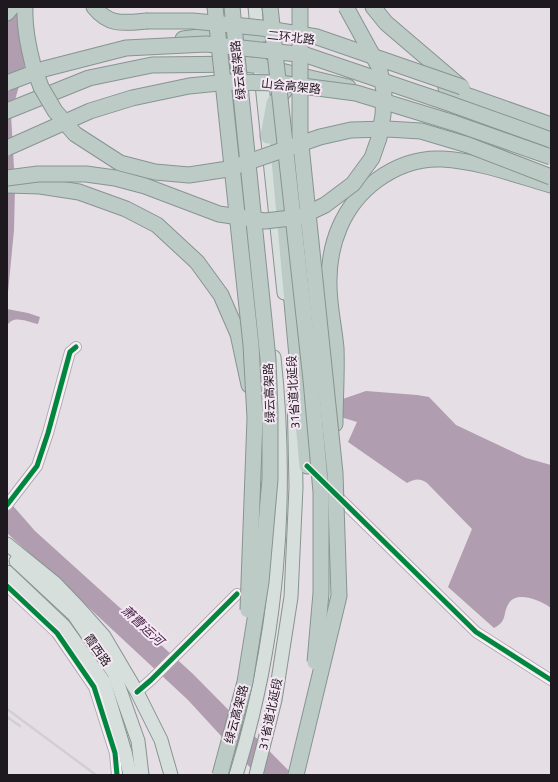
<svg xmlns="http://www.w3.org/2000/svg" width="558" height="782" font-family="'Titillium Web','Noto Sans SC',sans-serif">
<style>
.water{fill:#b09daf}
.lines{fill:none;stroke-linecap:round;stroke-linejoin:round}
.minor-casing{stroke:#b1aab0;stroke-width:12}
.major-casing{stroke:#879490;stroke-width:15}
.highway-casing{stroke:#879490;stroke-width:17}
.minor{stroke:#fbfafb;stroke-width:10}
.major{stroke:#d6dfdc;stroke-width:13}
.highway{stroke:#bdcbc6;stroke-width:15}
.rail{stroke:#d2cfd1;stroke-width:2.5}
.highway-bridge-casing{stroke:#879490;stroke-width:17;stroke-linecap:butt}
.highway-bridge{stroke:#bdcbc6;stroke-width:15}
.cycleway-casing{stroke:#f6e7f5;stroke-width:8}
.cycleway{stroke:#00873e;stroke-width:5}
.labels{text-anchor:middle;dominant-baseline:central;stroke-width:4;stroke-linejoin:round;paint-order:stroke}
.street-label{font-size:12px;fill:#1e191e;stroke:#f6e7f5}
.water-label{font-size:13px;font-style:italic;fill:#4d2a4c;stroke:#f6e7f5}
</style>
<rect width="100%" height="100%" fill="#e6dee5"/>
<g class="water">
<path d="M 7,7 L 31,7 L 29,51 L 11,114 L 15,187 L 14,230 L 7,303 Z"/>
<path d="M 7,309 L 28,313 L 40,317 L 38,324 C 27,322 13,314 7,326 Z"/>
<path d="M 366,391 L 417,395 L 429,397 L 456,425 L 526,458 L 551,465 L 551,608 C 542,601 517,590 509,603 C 502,614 508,621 494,628 L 448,587 L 472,529 L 427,483 C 419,478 415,479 407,483 L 348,442 L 357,422 L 331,414 L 331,403 Z"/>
<path d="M 7,499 L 35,531 L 192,673 L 293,775 L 257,775 L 188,700 L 58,579 L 7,533 Z"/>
</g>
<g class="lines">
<g class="minor-casing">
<g id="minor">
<path d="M 334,493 L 476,632 L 551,680"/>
<path d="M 7,505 L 37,466 L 48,433 L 70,352 L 76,347"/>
<path d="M 7,586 L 57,633 L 94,687 L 115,753 L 117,775"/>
<path d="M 137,692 L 151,680 L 237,594"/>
</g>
</g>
<g class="major-casing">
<g id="major">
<path d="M 255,7 L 258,37"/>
<path d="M 259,56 L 284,293"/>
<path d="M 7,544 L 55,583 L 79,608 L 104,636 L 137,692 L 161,740 L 171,775"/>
<path d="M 16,561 L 74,615 L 114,673 L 138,741 L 142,775"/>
<path d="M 7,572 L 64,626 L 104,682 L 125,752 L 130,775"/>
<path d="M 236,775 C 278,641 289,497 274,357"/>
<path d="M 256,775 L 275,700 L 291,597 L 296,487 L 294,392"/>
</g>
</g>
<g class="highway-casing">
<g id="highway">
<path d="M 25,7 C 24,27 28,46 33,65"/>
<path d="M 94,7 C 109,26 124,23 146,21"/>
<path d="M 373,7 L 386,23 L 461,87"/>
<path d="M 7,13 L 12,7"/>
<path d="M 183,39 L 224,34 L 265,34"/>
<path d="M 446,88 L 551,125"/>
<path d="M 7,111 L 89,78 L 152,65 L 245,64 L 260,66 L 348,87"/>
<path d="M 268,136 L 274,103 L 285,90"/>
<path d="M 277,138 L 307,466"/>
<path d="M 7,185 L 40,186 L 79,192 L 126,209 L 157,225 L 197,262 L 221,295 L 238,334 L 249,385"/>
<path d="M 335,424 C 335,399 337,373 336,348 C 334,327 329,306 329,285 C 328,244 343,205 377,180 C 396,166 419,158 442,159 C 479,161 516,175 551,185"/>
</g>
</g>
<use href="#minor" class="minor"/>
<use href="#major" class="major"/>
<use href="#highway" class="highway"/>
<g class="rail">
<path d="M 7,709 L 96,775"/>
<path d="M 7,717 L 20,726"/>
</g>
<g class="highway-bridge-casing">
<g id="highway-bridge">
<path d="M 215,7 L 251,345 L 255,418 L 248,610"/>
<path d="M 270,7 L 311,380 L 321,492 L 321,593 L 315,662"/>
<path d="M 146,21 L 193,21 L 262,28 L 317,37 L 462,87"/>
<path d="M 33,65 L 41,87 L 55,111 L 75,134 L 120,163 L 155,172 L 189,175 L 228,169 L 320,137 L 351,130 L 387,129 L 421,131 L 468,145 L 551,177"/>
<path d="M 7,83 L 44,69 L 126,48 L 206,44 L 306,55 L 445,102 L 551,140"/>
<path d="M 7,148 L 90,111 L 132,98 L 189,86 L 229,82 L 279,83 L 356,93 L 454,123 L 551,157"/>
<path d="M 7,178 L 38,174 L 86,174 L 115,178 L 145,186 L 219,214 L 265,221 L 300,217 L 325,205 L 353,184 L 372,158 L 379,138 L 383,115 L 384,91 L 379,67 L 346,7"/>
<path d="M 220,775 L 245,682 L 261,582 L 270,479 L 270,413 L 268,359 L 232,7"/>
<path d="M 296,775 L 339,596 L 335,473 L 300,136 L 300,7"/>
</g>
</g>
<use href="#highway-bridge" class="highway-bridge"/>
<g class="cycleway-casing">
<g id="cycleway">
<path d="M 307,466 L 476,632 L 551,680"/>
<path d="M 7,505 L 37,466 L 48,433 L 70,352 L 76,347"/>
<path d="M 7,586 L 57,633 L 94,687 L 115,753 L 117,775"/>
<path d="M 137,692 L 151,680 L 237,594"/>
</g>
</g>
<use href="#cycleway" class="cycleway"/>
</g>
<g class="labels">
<g class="street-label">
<text transform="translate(291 37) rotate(6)">二环北路</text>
<text transform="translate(238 70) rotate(-96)">绿云高架路</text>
<text transform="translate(291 86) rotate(6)">山会高架路</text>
<text transform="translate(293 392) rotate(-93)">31省道北延段</text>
<text transform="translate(269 393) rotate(-92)">绿云高架路</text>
<text transform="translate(98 650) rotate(55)">霞西路</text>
<text transform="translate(236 714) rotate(-75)">绿云高架路</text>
<text transform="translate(270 714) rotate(-78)">31省道北延段</text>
</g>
<g class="water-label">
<text transform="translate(143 625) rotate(43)">萧曹运河</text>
</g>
</g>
<rect width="558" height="782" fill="none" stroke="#1e191e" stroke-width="16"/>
</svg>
